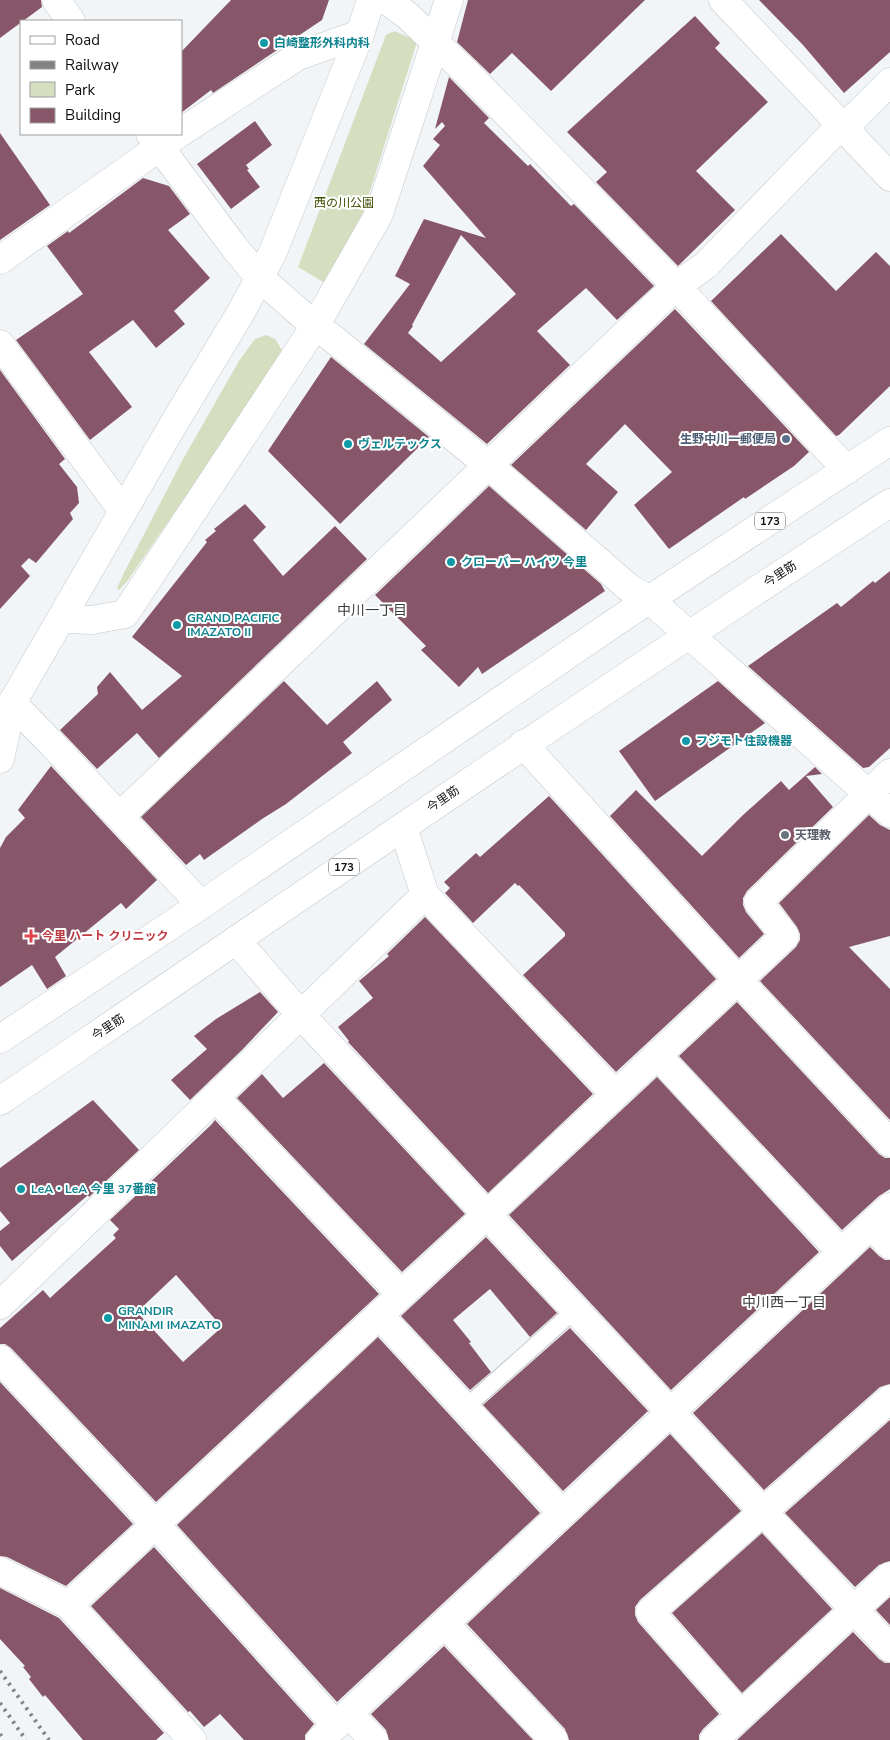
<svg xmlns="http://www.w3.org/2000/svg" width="890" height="1740" font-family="'Nunito Sans','Noto Sans JP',sans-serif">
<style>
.green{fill:#d5debf}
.building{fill:#875769;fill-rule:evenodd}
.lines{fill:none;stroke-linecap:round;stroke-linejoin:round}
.lane-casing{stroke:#c5c7ca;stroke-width:18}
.street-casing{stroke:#c5c7ca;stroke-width:29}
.secondary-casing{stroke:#c5c7ca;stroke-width:29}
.primary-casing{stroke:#c5c7ca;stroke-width:29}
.lane{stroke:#fff;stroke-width:16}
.street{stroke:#fff;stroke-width:28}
.secondary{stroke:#fff;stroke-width:28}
.primary{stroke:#fff;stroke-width:28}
.rail{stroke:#808284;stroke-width:4;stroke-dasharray:2.5 5;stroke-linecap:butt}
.culture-dot{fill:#0f9aa8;stroke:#fff;stroke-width:2}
.service-dot{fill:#5c6f8a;stroke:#fff;stroke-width:2}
.worship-dot{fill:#6b7280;stroke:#fff;stroke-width:2}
.health-dot{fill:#e0444e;stroke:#fff;stroke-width:2}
.labels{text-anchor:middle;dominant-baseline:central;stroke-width:4;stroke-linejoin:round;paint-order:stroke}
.shield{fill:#fff;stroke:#575858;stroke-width:1}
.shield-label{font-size:11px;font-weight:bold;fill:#0f1011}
.culture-label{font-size:12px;font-weight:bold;fill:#0d838f;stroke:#fff;text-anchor:start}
.park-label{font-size:12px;fill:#404f00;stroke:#fff}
.service-label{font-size:12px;font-weight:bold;fill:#4e5e75;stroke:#fff;text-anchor:end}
.street-label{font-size:12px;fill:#0f1011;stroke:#fff}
.worship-label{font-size:12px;font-weight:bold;fill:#5b616d;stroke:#fff;text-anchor:start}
.health-label{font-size:12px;font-weight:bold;fill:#be3a42;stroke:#fff;text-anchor:start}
.neighbourhood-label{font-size:14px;fill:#3b3e40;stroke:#fff}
</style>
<rect width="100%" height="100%" fill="#f2f5f8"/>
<g class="green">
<path d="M 394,31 L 415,40 L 416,45 L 363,213 L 325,283 L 298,267 L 386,35 Z"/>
<path d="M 266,335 L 275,339 L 282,350 L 267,378 L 128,580 L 119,590 L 117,588 L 125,571 L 182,461 L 239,361 L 255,339 Z"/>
</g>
<g class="building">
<path d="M 0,0 L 41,0 L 42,7 L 0,38 Z"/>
<path d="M 231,0 L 329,0 L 322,20 L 213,93 L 211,90 L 181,113 L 181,52 Z"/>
<path d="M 468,0 L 645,0 L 551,91 L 512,53 L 490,74 L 457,42 Z"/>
<path d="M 759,0 L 890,0 L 890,52 L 844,93 L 803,45 Z"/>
<path d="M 695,16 L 720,43 L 715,48 L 768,102 L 696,171 L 735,210 L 678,266 L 596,182 L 607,172 L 567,132 Z"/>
<path d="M 449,77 L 489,118 L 484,123 L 528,166 L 530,164 L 571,206 L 574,204 L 654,286 L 617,320 L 586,288 L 537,331 L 570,365 L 487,444 L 364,344 L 410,284 L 395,276 L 424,219 L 486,238 L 423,166 L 440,145 L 433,139 L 445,126 L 442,122 L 435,129 ZM 461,235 L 516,294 L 441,362 L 408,333 L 413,326 L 412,325 Z"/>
<path d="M 255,121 L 272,145 L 246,165 L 249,169 L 247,170 L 260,187 L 231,209 L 197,164 Z"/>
<path d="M 0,133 L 50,205 L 0,240 Z"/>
<path d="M 143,178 L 169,186 L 190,214 L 168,230 L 210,278 L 174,311 L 185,324 L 156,348 L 133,320 L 89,352 L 132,407 L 90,440 L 16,340 L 83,294 L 47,246 L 68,231 L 69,233 Z"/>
<path d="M 781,234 L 836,291 L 876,252 L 890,266 L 890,386 L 839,435 L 836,436 L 711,301 Z"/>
<path d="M 675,309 L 809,452 L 794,466 L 745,499 L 744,497 L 669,549 L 634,505 L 672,472 L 625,424 L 586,464 L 618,492 L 586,530 L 511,465 Z"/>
<path d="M 331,357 L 429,437 L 340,524 L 268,451 Z"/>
<path d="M 0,370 L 65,459 L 59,464 L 77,487 L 79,503 L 70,513 L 73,519 L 36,563 L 29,558 L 21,566 L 30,576 L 0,609 Z"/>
<path d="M 489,486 L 601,584 L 605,591 L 482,674 L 478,667 L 459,687 L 421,650 L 426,646 L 375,595 Z"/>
<path d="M 245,504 L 266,527 L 253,540 L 283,576 L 335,526 L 367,559 L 159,758 L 137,733 L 97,769 L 60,730 L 98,694 L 97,687 L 110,672 L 142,710 L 182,676 L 132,637 L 207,542 L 205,540 L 216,531 L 214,529 Z"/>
<path d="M 890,571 L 890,748 L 869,767 L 863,768 L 748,666 L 837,603 L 841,607 L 873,581 L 875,583 Z"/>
<path d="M 284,681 L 327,725 L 377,681 L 392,700 L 343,742 L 352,753 L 286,804 L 262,819 L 204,860 L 200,854 L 186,865 L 141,817 Z"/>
<path d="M 718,681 L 765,723 L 655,801 L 619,751 Z"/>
<path d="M 51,766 L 157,880 L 126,909 L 121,903 L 55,957 L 66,976 L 47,989 L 32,965 L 0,987 L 0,848 L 6,837 L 25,818 L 18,810 Z"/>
<path d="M 815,767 L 822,774 L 806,776 L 833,807 L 747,891 L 743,898 L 743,905 L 746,912 L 764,934 L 739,958 L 610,816 L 636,790 L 702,856 L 743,815 L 781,781 L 789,790 Z"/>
<path d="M 549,796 L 716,979 L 616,1072 L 523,975 L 565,936 L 565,933 L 519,885 L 518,886 L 515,883 L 473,923 L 445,893 L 450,888 L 444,882 L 476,853 L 480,857 Z"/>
<path d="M 869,815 L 880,825 L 890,830 L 890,936 L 849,947 L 890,989 L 890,1120 L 760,981 L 796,947 L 800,940 L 800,934 L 797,927 L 779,903 Z"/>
<path d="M 425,917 L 593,1094 L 488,1193 L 348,1042 L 349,1041 L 338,1027 L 373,998 L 359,981 L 389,956 L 387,954 Z"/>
<path d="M 260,992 L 278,1012 L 242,1050 L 190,1100 L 171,1080 L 207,1049 L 194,1036 L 216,1019 Z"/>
<path d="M 737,1002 L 879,1154 L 885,1158 L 890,1158 L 890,1189 L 879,1196 L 842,1230 L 679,1056 Z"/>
<path d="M 324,1063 L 465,1214 L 402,1272 L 237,1098 L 262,1074 L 283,1098 Z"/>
<path d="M 657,1077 L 819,1252 L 671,1390 L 509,1215 Z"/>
<path d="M 93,1100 L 139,1150 L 89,1197 L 88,1195 L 12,1261 L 0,1246 L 0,1231 L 10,1223 L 0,1211 L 0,1168 Z"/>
<path d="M 215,1120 L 379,1294 L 156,1502 L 11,1348 L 5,1344 L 0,1344 L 0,1328 L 43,1290 L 50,1298 L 116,1238 L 113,1235 L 119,1229 L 110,1220 L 211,1125 ZM 176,1275 L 222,1327 L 183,1362 L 137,1312 Z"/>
<path d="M 486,1237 L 557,1313 L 530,1337 L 490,1289 L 453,1320 L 471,1342 L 469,1343 L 491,1372 L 470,1390 L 401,1316 Z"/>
<path d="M 870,1247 L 879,1256 L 885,1260 L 890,1260 L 890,1384 L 880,1387 L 764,1490 L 693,1413 Z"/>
<path d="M 570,1328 L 648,1411 L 563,1491 L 483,1405 Z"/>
<path d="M 378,1337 L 540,1513 L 337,1702 L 177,1525 Z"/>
<path d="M 0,1382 L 133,1524 L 66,1586 L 7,1557 L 0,1556 Z"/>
<path d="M 890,1420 L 890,1561 L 879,1565 L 855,1587 L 785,1513 Z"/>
<path d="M 670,1434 L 741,1511 L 640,1600 L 635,1607 L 635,1615 L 638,1622 L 719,1714 L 703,1729 L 699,1735 L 699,1740 L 569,1740 L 565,1729 L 467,1624 Z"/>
<path d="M 762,1533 L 832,1609 L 742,1693 L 672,1613 Z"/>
<path d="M 154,1547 L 314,1724 L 305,1735 L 305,1740 L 244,1740 L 220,1714 L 204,1727 L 190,1711 L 188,1712 L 91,1606 Z"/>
<path d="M 0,1588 L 59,1618 L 164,1733 L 156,1740 L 83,1740 L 45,1695 L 43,1697 L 29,1679 L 31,1677 L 23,1667 L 25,1666 L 0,1639 Z"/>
<path d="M 890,1597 L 890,1625 L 876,1610 Z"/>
<path d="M 853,1632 L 879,1659 L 885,1663 L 890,1663 L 890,1740 L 737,1740 Z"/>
<path d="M 444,1646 L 533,1740 L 389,1740 L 386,1730 L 371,1714 Z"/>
</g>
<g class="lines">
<g class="lane-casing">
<path id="lane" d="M 465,1408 L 575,1310"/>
</g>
<g class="street-casing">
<g id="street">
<path d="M 56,0 L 71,21"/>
<path d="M 386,0 L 408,16 L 463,69 L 676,286 L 847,470"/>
<path d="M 181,132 L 298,56 L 360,34"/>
<path d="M 150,134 L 234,247 L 259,277 L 315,326 L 331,337 L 488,465 L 629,588 L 650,600 L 890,813"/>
<path d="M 0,260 L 178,134"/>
<path d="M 0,344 L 123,511"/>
<path d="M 62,619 L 92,620 L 125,614 L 315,326 L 379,214 L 449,0"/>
<path d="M 12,703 L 55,747 L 201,905"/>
<path d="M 523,744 L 738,980 L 890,1143"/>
<path d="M 120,816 L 676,286 L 706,265 L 841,125"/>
<path d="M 403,827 L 425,895 L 615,1094"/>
<path d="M 236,940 L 300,1014 L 890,1648"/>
<path d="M 657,1055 L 842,1253"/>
<path d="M 215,1097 L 401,1294"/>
<path d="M 871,1225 L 890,1245"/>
<path d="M 0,1305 L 425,895"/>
<path d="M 379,1315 L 562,1513"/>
<path d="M 0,1359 L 155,1524 L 336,1725"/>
<path d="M 0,1571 L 69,1605 L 192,1740"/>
<path d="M 69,1605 L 785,936 L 758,902 L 890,773"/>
<path d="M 445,1624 L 554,1740"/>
<path d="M 348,1713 L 374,1740"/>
<path d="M 741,1715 L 650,1612 L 890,1399"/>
<path d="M 320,1740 L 890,1207"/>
<path d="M 714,1740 L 890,1576"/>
</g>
</g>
<g class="secondary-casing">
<g id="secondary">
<path d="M 723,0 L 890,177"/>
<path d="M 844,128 L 890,82"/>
<path d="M 0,759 L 12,703 L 173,425 L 240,314 L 273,252 L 360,34 L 371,0"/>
</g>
</g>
<g class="primary-casing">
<g id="primary">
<path d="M 0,1039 L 201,905 L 620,619 L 890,441"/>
<path d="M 0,1101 C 295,900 590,698 890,503"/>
</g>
</g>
<use href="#lane" class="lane"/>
<use href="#street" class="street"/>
<use href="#secondary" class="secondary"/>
<use href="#primary" class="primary"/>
<g class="rail">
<path d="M 0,1671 L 49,1740"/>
<path d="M 0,1703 L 26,1740"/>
<path d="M 0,1734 L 4,1740"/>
</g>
</g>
<g class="culture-dot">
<circle cx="264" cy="43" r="5"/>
<circle cx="348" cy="444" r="5"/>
<circle cx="451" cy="562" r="5"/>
<circle cx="177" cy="625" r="5"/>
<circle cx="686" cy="741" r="5"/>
<circle cx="21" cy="1189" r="5"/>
<circle cx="108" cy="1318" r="5"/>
</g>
<circle class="service-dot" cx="786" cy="439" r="5"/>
<circle class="worship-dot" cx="785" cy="835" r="5"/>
<path class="health-dot" d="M28.5 928.5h5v5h5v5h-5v5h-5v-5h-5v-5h5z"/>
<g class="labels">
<g class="shield">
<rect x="755" y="512.5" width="30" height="17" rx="4"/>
<rect x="329" y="858.5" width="30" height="17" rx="4"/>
</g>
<g class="shield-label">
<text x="770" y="521">173</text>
<text x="344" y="867">173</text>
</g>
<g class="culture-label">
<text x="274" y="43">白崎整形外科内科</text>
<text x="358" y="444">ヴェルテックス</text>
<text x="461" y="562">クローバー ハイツ 今里</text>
<text x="187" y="618">GRAND PACIFIC<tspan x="187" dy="14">IMAZATO II</tspan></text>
<text x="696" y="741">フジモト住設機器</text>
<text x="31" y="1189">LeA・LeA 今里 37番館</text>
<text x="118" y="1311">GRANDIR<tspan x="118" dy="14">MINAMI IMAZATO</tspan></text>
</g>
<g class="park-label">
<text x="344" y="203">西の川公園</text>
</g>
<g class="service-label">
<text x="776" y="439">生野中川一郵便局</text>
</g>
<g class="street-label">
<text transform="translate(780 574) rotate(-33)">今里筋</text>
<text transform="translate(443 799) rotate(-35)">今里筋</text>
<text transform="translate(108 1027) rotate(-34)">今里筋</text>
</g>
<g class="worship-label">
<text x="795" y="835">天理教</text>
</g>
<g class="health-label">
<text x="42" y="936">今里 ハート クリニック</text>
</g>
<g class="neighbourhood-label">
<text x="372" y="610">中川一丁目</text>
<text x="784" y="1302">中川西一丁目</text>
</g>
</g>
<rect x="20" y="20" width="162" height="115" fill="#ffffff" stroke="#9f9fa0"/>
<rect x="30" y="36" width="25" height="8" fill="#ffffff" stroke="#9f9fa0"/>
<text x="65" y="45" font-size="15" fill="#0f1011">Road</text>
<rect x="30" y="61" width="25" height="8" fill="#808284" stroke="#9f9fa0"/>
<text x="65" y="70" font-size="15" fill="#0f1011">Railway</text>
<rect x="30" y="82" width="25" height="15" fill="#d5debf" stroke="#9f9fa0"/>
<text x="65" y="95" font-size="15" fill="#0f1011">Park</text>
<rect x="30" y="108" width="25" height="15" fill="#875769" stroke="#9f9fa0"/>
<text x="65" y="120" font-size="15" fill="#0f1011">Building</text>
</svg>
